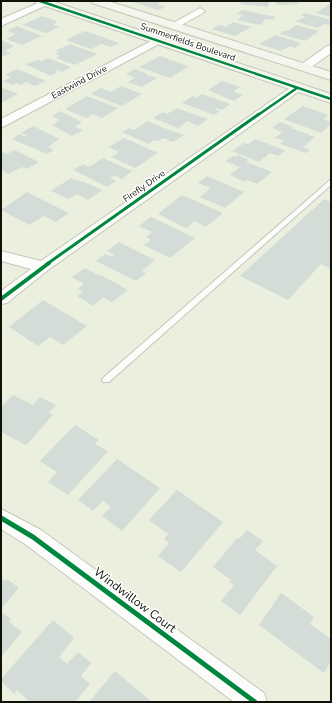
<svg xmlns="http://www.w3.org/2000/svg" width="332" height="703" font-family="'Nunito Sans',sans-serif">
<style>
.building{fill:#d4dcd7}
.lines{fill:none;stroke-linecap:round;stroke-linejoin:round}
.lane-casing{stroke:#c4c7ba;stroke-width:2}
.street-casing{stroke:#c4c7ba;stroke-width:2}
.secondary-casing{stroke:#c4c7ba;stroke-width:2}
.lane{fill:#fcfdfa;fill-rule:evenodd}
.street{fill:#fcfdfa;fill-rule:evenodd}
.secondary{fill:#f4f5ed;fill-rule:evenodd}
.cycleway-far3-casing{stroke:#fff;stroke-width:4}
.cycleway-far2-casing{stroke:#fff;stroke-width:5}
.cycleway-far1-casing{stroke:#fff;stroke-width:6}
.cycleway-casing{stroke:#fff;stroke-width:8}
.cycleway-far3{stroke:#00873e;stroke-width:2.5}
.cycleway-far2{stroke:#00873e;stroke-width:3}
.cycleway-far1{stroke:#00873e;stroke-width:4}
.cycleway{stroke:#00873e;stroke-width:5}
.labels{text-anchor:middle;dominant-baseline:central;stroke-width:3;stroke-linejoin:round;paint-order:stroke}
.far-street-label{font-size:9px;fill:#101208;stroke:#fff}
.near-street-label{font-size:12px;fill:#101208;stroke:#fff}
</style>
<rect width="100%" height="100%" fill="#ebefde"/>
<g class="building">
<path d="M 135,1 L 165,1 L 157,4 L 166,7 L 158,10 L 133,2 Z"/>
<path d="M 242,1 L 270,1 L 267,7 L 240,4 Z"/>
<path d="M 274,1 L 296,1 L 299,4 L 278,5 Z"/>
<path d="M 330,4 L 331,4 L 331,17 L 316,13 Z"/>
<path d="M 242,10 L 276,17 L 272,20 L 265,19 L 263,21 L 265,21 L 260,25 L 237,20 L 243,15 L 237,14 Z"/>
<path d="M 306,13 L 331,20 L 331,24 L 329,25 L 324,24 L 317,28 L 295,21 L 306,17 L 301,15 Z"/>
<path d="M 42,16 L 57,21 L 55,22 L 57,23 L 53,25 L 60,27 L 46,33 L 22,25 Z"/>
<path d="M 233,22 L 251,27 L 235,36 L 212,29 L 219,25 L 226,27 Z"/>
<path d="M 296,25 L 319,31 L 305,41 L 280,34 L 283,31 L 287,31 Z"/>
<path d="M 17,26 L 42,36 L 22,45 L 6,39 L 16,34 L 7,31 Z"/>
<path d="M 85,31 L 119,43 L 111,47 L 101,44 L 91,49 L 66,40 Z"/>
<path d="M 276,35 L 301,43 L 295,48 L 290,46 L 281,51 L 259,44 Z"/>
<path d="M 1,40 L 14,46 L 5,51 L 11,53 L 4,56 L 1,55 Z"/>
<path d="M 70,44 L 97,54 L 75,65 L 56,58 L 60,56 L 56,54 L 59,52 L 55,51 Z"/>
<path d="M 160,56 L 187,66 L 188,67 L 170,78 L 139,67 Z"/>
<path d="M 48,58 L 71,67 L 62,72 L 57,70 L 55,71 L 58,72 L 51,76 L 25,64 L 38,60 L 42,61 Z"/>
<path d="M 17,69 L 46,81 L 35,86 L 26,82 L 21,85 L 17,83 L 13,85 L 3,81 L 11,77 L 5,75 Z"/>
<path d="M 135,69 L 146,73 L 145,74 L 157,78 L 142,87 L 128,82 L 135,78 L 126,74 Z"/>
<path d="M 222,81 L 240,87 L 233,92 L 243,95 L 234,101 L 208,90 Z"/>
<path d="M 121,86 L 142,94 L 122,106 L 91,94 L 101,88 L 111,92 Z"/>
<path d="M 1,87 L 18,94 L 1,103 Z"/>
<path d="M 202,94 L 230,104 L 222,110 L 216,108 L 214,109 L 220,111 L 214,115 L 182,103 L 193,96 L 196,98 Z"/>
<path d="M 87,96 L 118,108 L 102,118 L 93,114 L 86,118 L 65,109 Z"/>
<path d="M 303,106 L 328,115 L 323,119 L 331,122 L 331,124 L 321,133 L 284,119 Z"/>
<path d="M 177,108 L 196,115 L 208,119 L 198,126 L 188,121 L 178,128 L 153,118 L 163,112 L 167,114 Z"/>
<path d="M 60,111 L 82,122 L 75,127 L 83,130 L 72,136 L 52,125 L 60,120 L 52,116 Z"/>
<path d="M 148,121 L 169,130 L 184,135 L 173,142 L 163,138 L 158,141 L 154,140 L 148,144 L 122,132 L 129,128 L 134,130 Z"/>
<path d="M 280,122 L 293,127 L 291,128 L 315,137 L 303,147 L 310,150 L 306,153 L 280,144 L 284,141 L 275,138 L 282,132 L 272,128 Z"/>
<path d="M 33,126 L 59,139 L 48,147 L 54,150 L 47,154 L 12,139 L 20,134 L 25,137 L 27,135 L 21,133 Z"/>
<path d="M 124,138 L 158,153 L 135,168 L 111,157 L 119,152 L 109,147 Z"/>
<path d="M 255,139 L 279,148 L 285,151 L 278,156 L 270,153 L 259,162 L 232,151 L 244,143 L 248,144 Z"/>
<path d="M 15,150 L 39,162 L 27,169 L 22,167 L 8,174 L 1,170 L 1,153 L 3,152 L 7,154 Z"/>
<path d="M 238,155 L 249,160 L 246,162 L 272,172 L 257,184 L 247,180 L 245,182 L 230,175 L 240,167 L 225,161 L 233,156 L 236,157 Z"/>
<path d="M 103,158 L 132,171 L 122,179 L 115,175 L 110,178 L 116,181 L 107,187 L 73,170 L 83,164 L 89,167 Z"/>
<path d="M 207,176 L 244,192 L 225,208 L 200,197 L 211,188 L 198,183 Z"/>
<path d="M 71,178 L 89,184 L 102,190 L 88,200 L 77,194 L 69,199 L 51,191 Z"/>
<path d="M 27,192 L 69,213 L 56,222 L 44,216 L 29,225 L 1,210 Z"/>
<path d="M 182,195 L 223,213 L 206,227 L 195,221 L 186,228 L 158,214 Z"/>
<path d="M 324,199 L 331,202 L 331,269 L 321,264 L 288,300 L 240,276 Z"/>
<path d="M 151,217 L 195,238 L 170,258 L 144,245 L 151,240 L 146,237 L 152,232 L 139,226 Z"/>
<path d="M 119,242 L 155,260 L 142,271 L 146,273 L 136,281 L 96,261 L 105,254 L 112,257 L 114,255 L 107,251 Z"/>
<path d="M 85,268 L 100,276 L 101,275 L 128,290 L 112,302 L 103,297 L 93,306 L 77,296 L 83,292 L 78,289 L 84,284 L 72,277 Z"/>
<path d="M 43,300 L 87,326 L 63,345 L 50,337 L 38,346 L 9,327 Z"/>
<path d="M 13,395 L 33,405 L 40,397 L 56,405 L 49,413 L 53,415 L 26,445 L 3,433 L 1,435 L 1,407 Z"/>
<path d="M 75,425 L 99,440 L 95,444 L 108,451 L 68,495 L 48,482 L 57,472 L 40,461 Z"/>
<path d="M 117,459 L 160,488 L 122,531 L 102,516 L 111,507 L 103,501 L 93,511 L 78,500 Z"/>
<path d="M 177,490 L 223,522 L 181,572 L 158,556 L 169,543 L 164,539 L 168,534 L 149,520 Z"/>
<path d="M 247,530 L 263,541 L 255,550 L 277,566 L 240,615 L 221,601 L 234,585 L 229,582 L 231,580 L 213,567 L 237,538 L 239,539 Z"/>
<path d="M 1,578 L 5,581 L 7,579 L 19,588 L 1,609 Z"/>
<path d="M 281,593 L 314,617 L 310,624 L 331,639 L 331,661 L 324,673 L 259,625 Z"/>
<path d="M 1,612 L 11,619 L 9,622 L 22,632 L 1,657 Z"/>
<path d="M 53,620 L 74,638 L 59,657 L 67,664 L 78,652 L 91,663 L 81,676 L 90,684 L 75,702 L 30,702 L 17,690 L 14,694 L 1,681 L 1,679 Z"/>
<path d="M 115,671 L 152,702 L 89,702 Z"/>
</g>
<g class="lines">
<g class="lane-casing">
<path id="lane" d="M 331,180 L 331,185 L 109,382 L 103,382 L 102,380 L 103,378 L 329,181 Z"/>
</g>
<g class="street-casing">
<g id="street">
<path d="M 43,1 L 49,1 L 51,3 L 1,26 L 1,19 Z"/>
<path d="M 200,8 L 205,11 L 203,13 L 176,28 L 173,29 L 168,26 Z"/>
<path d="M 157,38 L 161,39 L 162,41 L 161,43 L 1,128 L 1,119 Z"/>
<path d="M 331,45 L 331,53 L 307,70 L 299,70 L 298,68 L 299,66 L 327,46 Z"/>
<path d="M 297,85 L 302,88 L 301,90 L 48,270 L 7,303 L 1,304 L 1,291 L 31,269 L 1,261 L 1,251 L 41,261 L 293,86 Z"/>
<path d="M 1,509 L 41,530 L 264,693 L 267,702 L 234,702 L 25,544 L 1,529 Z"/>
</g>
</g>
<g class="secondary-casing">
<g id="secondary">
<path d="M 34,1 L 52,1 L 331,94 L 331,103 L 36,3 Z"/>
<path d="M 90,1 L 108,1 L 331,72 L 331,80 L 92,3 Z"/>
</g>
</g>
<use href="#lane" class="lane"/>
<use href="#street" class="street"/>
<use href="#secondary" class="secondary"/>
<g class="cycleway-far3-casing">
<g id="cycleway-far3">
<path d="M 40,1 L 331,99"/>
<path d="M 258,115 L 297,88"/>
</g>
</g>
<g class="cycleway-far2-casing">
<path id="cycleway-far2" d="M 47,264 L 259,114"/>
</g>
<g class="cycleway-far1-casing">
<path id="cycleway-far1" d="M 1,299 L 49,263"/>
</g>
<g class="cycleway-casing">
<path id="cycleway" d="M 1,518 L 33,537 L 255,702"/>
</g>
<use href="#cycleway-far3" class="cycleway-far3"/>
<use href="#cycleway-far2" class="cycleway-far2"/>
<use href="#cycleway-far1" class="cycleway-far1"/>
<use href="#cycleway" class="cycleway"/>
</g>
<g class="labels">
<g class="far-street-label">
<text transform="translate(188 42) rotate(19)">Summerfields Boulevard</text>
<text transform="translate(79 82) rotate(-28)">Eastwind Drive</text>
<text transform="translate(144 186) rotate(-35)">Firefly Drive</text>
</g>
<g class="near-street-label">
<text transform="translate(135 600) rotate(37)">Windwillow Court</text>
</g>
</g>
<rect width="332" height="703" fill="none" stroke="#101208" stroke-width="4"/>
</svg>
